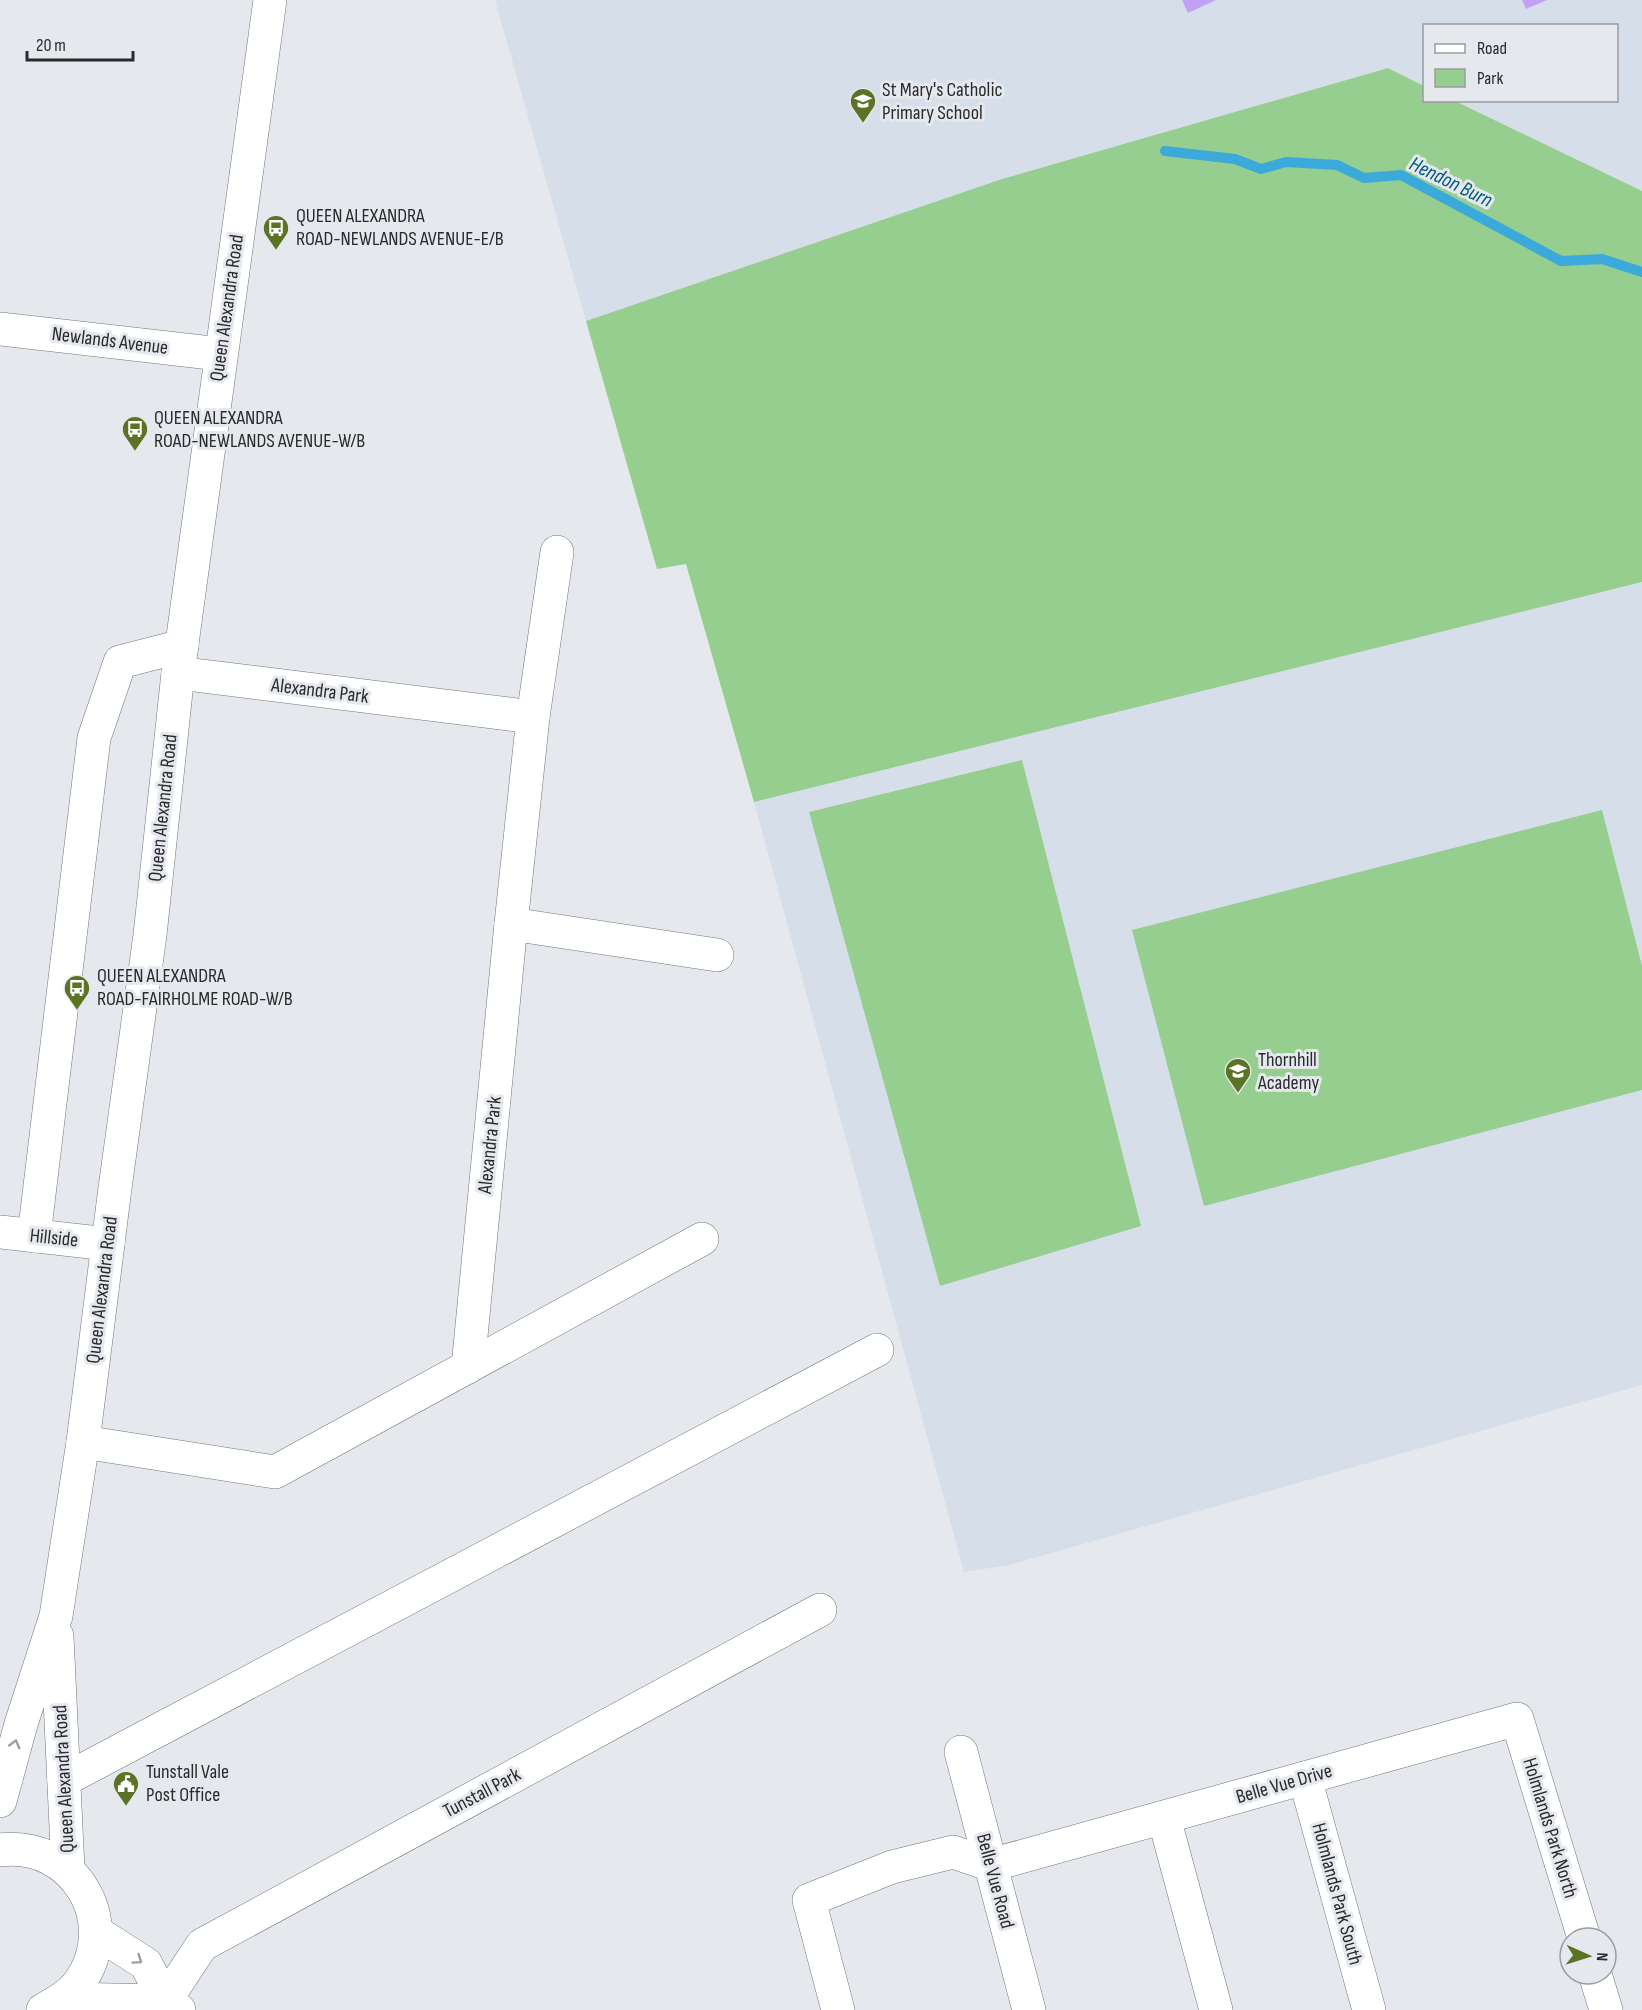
<svg xmlns="http://www.w3.org/2000/svg" width="1642" height="2010" font-family="'Sofia Sans Condensed',sans-serif">
<style>
.built{fill:#d6dee9}
.green{fill:#95ce8f}
.lines{fill:none;stroke-linecap:round;stroke-linejoin:round}
.stream{stroke:#3baadb;stroke-width:10}
.building{fill:#c1a1f4}
.minor-casing{stroke:#727579;stroke-width:34}
.minor{stroke:#fff;stroke-width:33}
.oneway{stroke:#9f9fa0}
.labels{text-anchor:middle;dominant-baseline:central;stroke-width:6;stroke-linejoin:round;paint-order:stroke}
.poi-label{font-size:20px;fill:#292a2c;stroke:#e5e8ed;text-anchor:start}
.street-label{font-size:20px;fill:#292a2c;stroke:#e5e8ed}
.water-label{font-size:21px;font-style:italic;fill:#005b7c;stroke:#e5e8ed}
</style>
<rect width="100%" height="100%" fill="#e5e8ed"/>
<g class="built">
<path d="M 495,0 L 1642,0 L 1642,191 L 1455,101 L 1616,100 L 1616,26 L 1424,26 L 1424,86 L 1388,68 L 1002,179 L 586,321 Z"/>
<path d="M 1642,582 L 1642,1385 L 1009,1565 L 964,1572 L 754,802 Z"/>
</g>
<g class="green">
<path d="M 1388,68 L 1424,86 L 1424,100 L 1455,101 L 1642,191 L 1642,582 L 754,802 L 686,564 L 657,569 L 586,321 L 1002,179 Z"/>
<path d="M 1022,760 L 1141,1226 L 940,1286 L 809,812 Z"/>
<path d="M 1602,810 L 1642,966 L 1642,1090 L 1204,1206 L 1132,930 Z"/>
</g>
<g class="lines">
<path class="stream" d="M 1165,151 L 1235,159 L 1261,169 L 1286,162 L 1337,165 L 1364,178 L 1401,175 L 1561,261 L 1602,259 L 1642,272"/>
</g>
<g class="building">
<path d="M 1182,0 L 1216,0 L 1188,13 Z"/>
<path d="M 1522,0 L 1547,0 L 1526,9 Z"/>
</g>
<g class="lines">
<g class="minor-casing">
<g id="minor">
<path d="M 0,329 L 220,354"/>
<path d="M 178,673 L 533,717"/>
<path d="M 511,924 L 717,955"/>
<path d="M 0,1232 L 108,1244"/>
<path d="M 34,1236 L 94,738 L 120,662 L 182,646"/>
<path d="M 468,1367 L 511,924 L 533,717 L 557,552"/>
<path d="M 83,1442 L 275,1472 L 702,1239"/>
<path d="M 57,1636 L 68,1870"/>
<path d="M 961,1752 L 1029,2010"/>
<path d="M 1305,1778 L 1369,2010"/>
<path d="M 64,1780 L 877,1350"/>
<path d="M 0,1801 L 21,1724 L 56,1616 L 83,1442 L 115,1188 L 150,935 L 178,673 L 270,0"/>
<path d="M 1164,1818 L 1216,2010"/>
<path d="M 0,1850 C 73,1840 123,1922 79,1983 C 70,1995 56,2003 43,2010"/>
<path d="M 96,1932 L 146,1964 L 165,2001 L 179,2010"/>
<path d="M 1595,1974 L 1606,2010"/>
<path d="M 63,1999 L 165,2001"/>
<path d="M 165,2001 L 202,1945 L 820,1610"/>
<path d="M 838,2010 L 809,1900 L 892,1867 L 953,1852 L 991,1865 L 1517,1719 L 1584,1938"/>
</g>
</g>
<use href="#minor" class="minor"/>
</g>
<defs><path id="oneway-chevron" d="M-2-3.5L2.5 0L-2 3.5" fill="none" stroke-width="1.6" stroke-linecap="round" stroke-linejoin="round" transform="scale(1.5)"/></defs>
<g class="oneway">
<use href="#oneway-chevron" transform="translate(15 1744) rotate(-75)"/>
<use href="#oneway-chevron" transform="translate(138 1960) rotate(35)"/>
</g>
<defs>
<g id="school-pin" transform="scale(1.35)"><path d="M0 17L-7.5 6A9.5 9.5 0 1 1 7.5 6Z" fill="#5b7324" stroke="#e5e8ed"/><path d="M0-5L7-2L0 1L-7-2ZM-4 1L0 2.5L4 1V4Q0 6-4 4Z" fill="#fff"/></g>
<g id="bus-pin" transform="scale(1.35)"><path d="M0 17L-7.5 6A9.5 9.5 0 1 1 7.5 6Z" fill="#5b7324" stroke="#e5e8ed"/><path d="M-5-6H5V4H4V6H2V4H-2V6H-4V4H-5ZM-3.5-4V0h7V-4ZM-3.5 1.2v1.5H-2V1.2ZM2 1.2v1.5H3.5V1.2Z" fill="#fff"/></g>
<g id="civic-pin" transform="scale(1.35)"><path d="M0 17L-7.5 6A9.5 9.5 0 1 1 7.5 6Z" fill="#5b7324" stroke="#e5e8ed"/><path d="M-.6-6.5H3V-4.5H.6V-3L4-1V1h2V6H-6V1h2V-1L-.6-3ZM-1.2 2.5V6h2.4V2.5Z" fill="#fff"/></g>
</defs>
<g fill-rule="evenodd">
<use href="#school-pin" x="863" y="101"/>
<use href="#bus-pin" x="276" y="228"/>
<use href="#bus-pin" x="135" y="429"/>
<use href="#bus-pin" x="77" y="988"/>
<use href="#school-pin" x="1238" y="1071"/>
<use href="#civic-pin" x="126" y="1784"/>
</g>
<g class="labels">
<g class="poi-label">
<text x="882" y="90">St Mary's Catholic<tspan x="882" dy="23">Primary School</tspan></text>
<text x="296" y="216">QUEEN ALEXANDRA<tspan x="296" dy="23">ROAD-NEWLANDS AVENUE-E/B</tspan></text>
<text x="154" y="418">QUEEN ALEXANDRA<tspan x="154" dy="23">ROAD-NEWLANDS AVENUE-W/B</tspan></text>
<text x="97" y="976">QUEEN ALEXANDRA<tspan x="97" dy="23">ROAD-FAIRHOLME ROAD-W/B</tspan></text>
<text x="1258" y="1060">Thornhill<tspan x="1258" dy="23">Academy</tspan></text>
<text x="146" y="1772">Tunstall Vale<tspan x="146" dy="23">Post Office</tspan></text>
</g>
<g class="street-label">
<text transform="translate(227 308) rotate(-82)">Queen Alexandra Road</text>
<text transform="translate(110 341) rotate(7)">Newlands Avenue</text>
<text transform="translate(320 691) rotate(7)">Alexandra Park</text>
<text transform="translate(163 808) rotate(-84)">Queen Alexandra Road</text>
<text transform="translate(490 1145) rotate(-84)">Alexandra Park</text>
<text transform="translate(54 1238) rotate(6)">Hillside</text>
<text transform="translate(102 1290) rotate(-83)">Queen Alexandra Road</text>
<text transform="translate(64 1779) rotate(-93)">Queen Alexandra Road</text>
<text transform="translate(1284 1784) rotate(-16)">Belle Vue Drive</text>
<text transform="translate(482 1793) rotate(-28)">Tunstall Park</text>
<text transform="translate(1550 1828) rotate(73)">Holmlands Park North</text>
<text transform="translate(995 1881) rotate(75)">Belle Vue Road</text>
<text transform="translate(1337 1894) rotate(75)">Holmlands Park South</text>
</g>
<g class="water-label">
<text transform="translate(1451 182) rotate(26)">Hendon Burn</text>
</g>
</g>
<rect x="1423" y="24" width="195" height="78" fill="#e5e8ed" stroke="#9a9ca0" stroke-width="1.5"/>
<rect x="1435" y="44" width="30" height="9" fill="#ffffff" stroke="#9a9ca0" stroke-width="1.5"/>
<text x="1477" y="54" font-size="18" fill="#292a2c">Road</text>
<rect x="1435" y="69" width="30" height="18" fill="#95ce8f" stroke="#9a9ca0" stroke-width="1.5"/>
<text x="1477" y="84" font-size="18" fill="#292a2c">Park</text>
<g transform="translate(1588 1956) rotate(93)"><circle r="28" fill="#e5e8ed" stroke="#9a9ca0" stroke-width="1.5"/>
<path d="M0-4.5L10 22L0 15L-10 22Z" fill="#5b7324"/>
<text y="-9" font-size="16" font-weight="bold" text-anchor="middle" fill="#292a2c">N</text>
</g>
<path d="M27 51v9h106v-9" fill="none" stroke="#292a2c" stroke-width="3"/>
<text x="36" y="51" font-size="18" fill="#292a2c" stroke="#e5e8ed" stroke-width="4.5" paint-order="stroke">20 m</text>
</svg>
